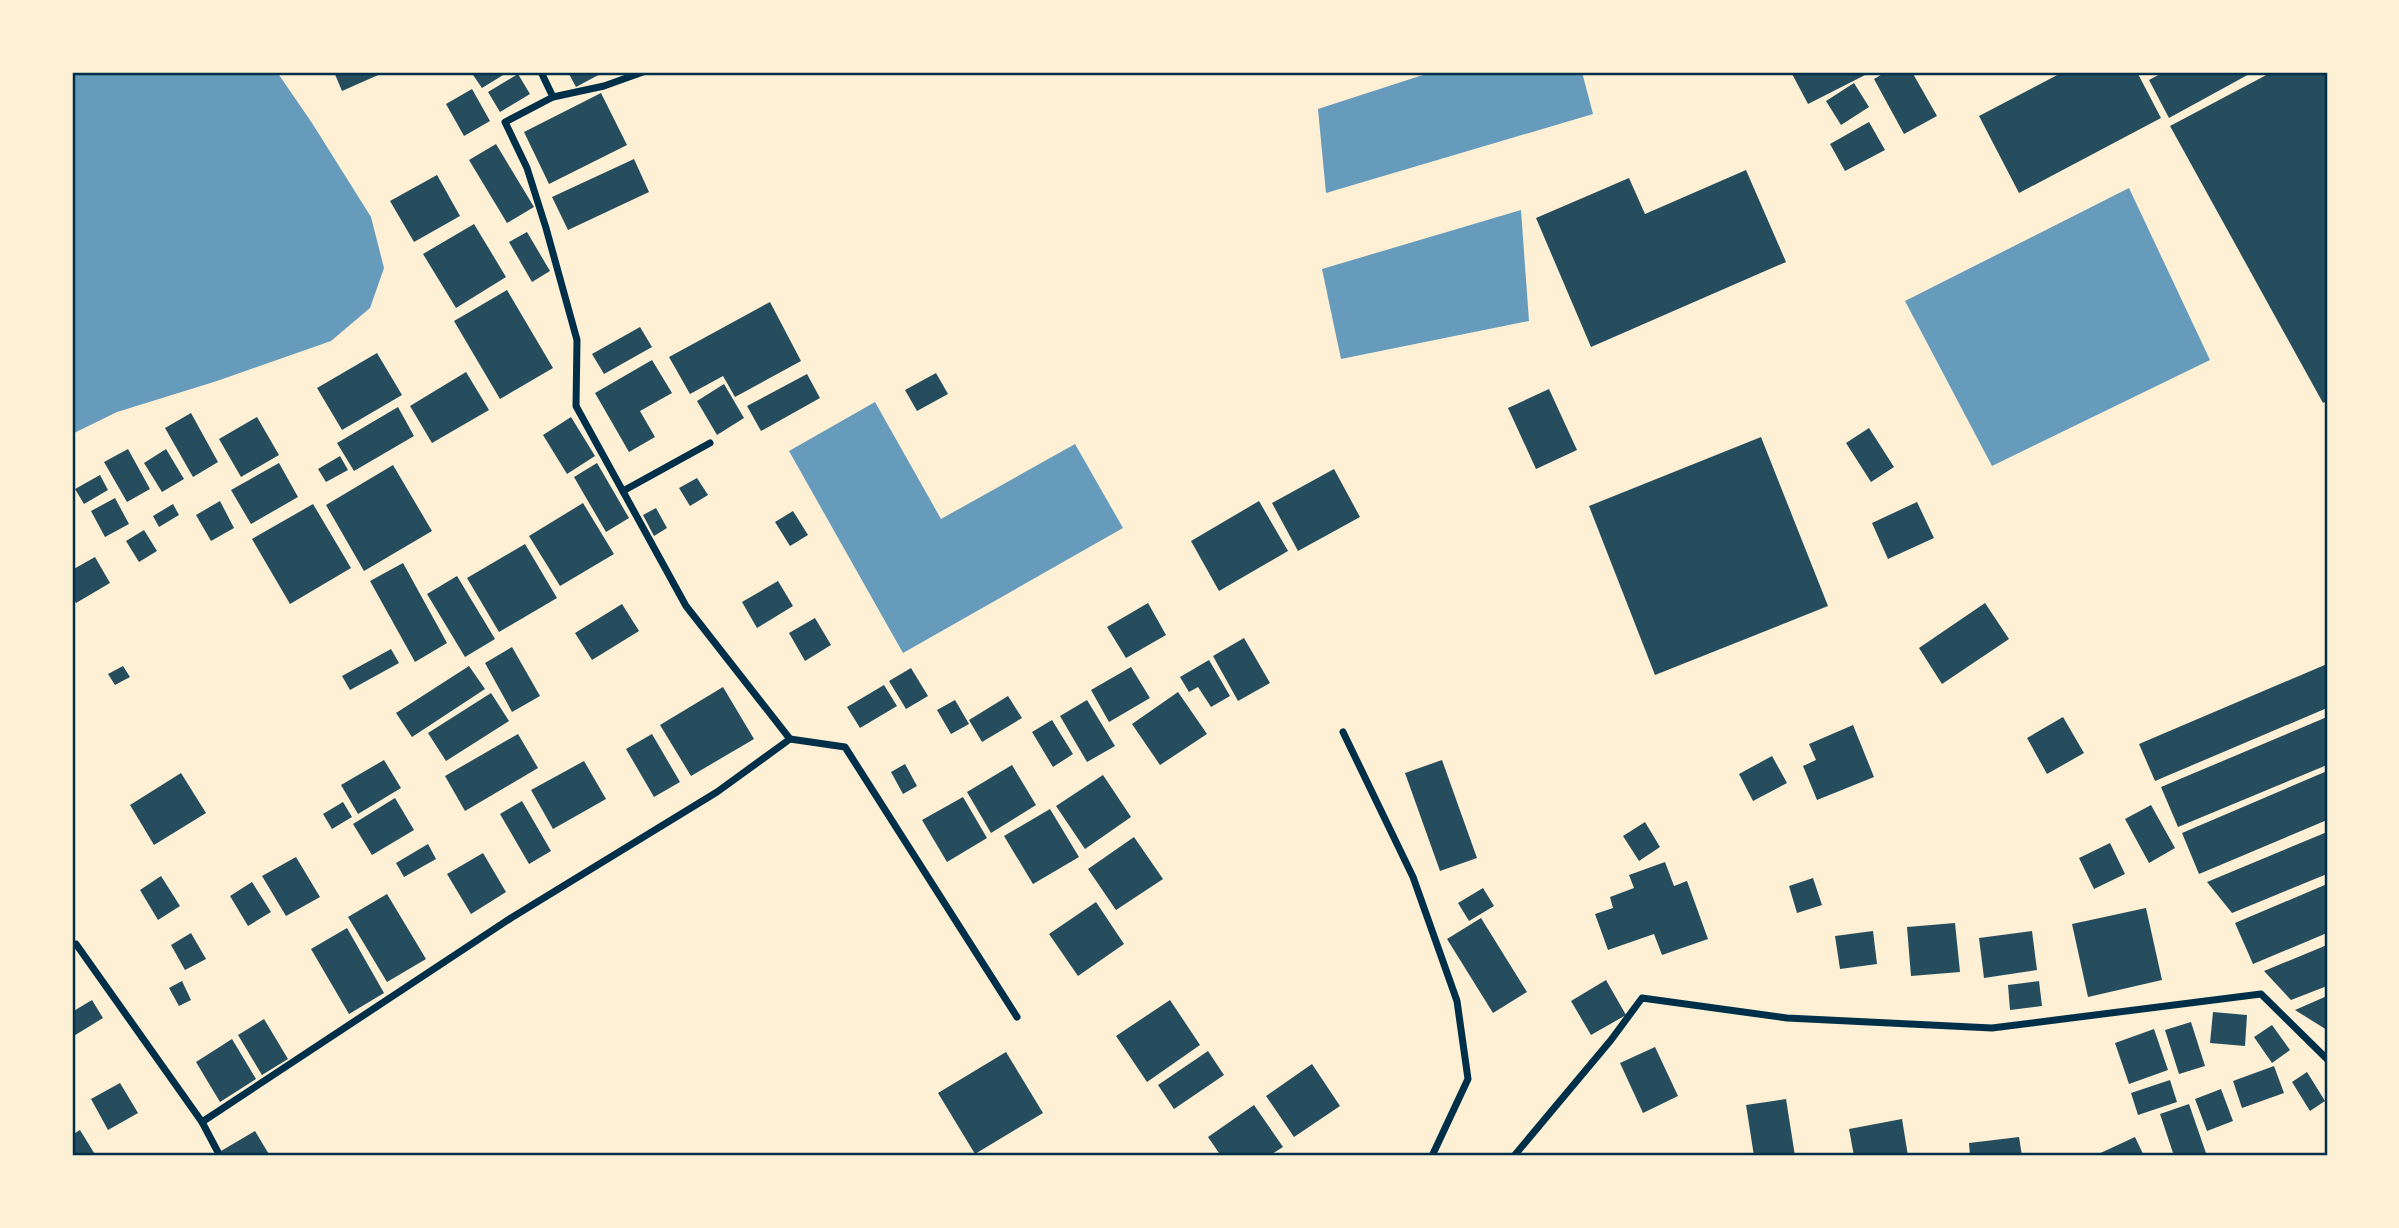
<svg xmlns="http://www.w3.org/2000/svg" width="2399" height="1228" font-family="'Crimson Pro',serif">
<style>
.water{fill:#669bbc}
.building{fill:#264d5e}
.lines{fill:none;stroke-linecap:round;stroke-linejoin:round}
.minor{stroke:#003049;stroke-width:7}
.neatline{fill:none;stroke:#003049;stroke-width:2.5}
</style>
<rect width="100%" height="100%" fill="#fdf0d5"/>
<g class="water">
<path d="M 72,72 L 277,72 L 312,123 L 371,217 L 384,268 L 370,308 L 331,341 L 217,381 L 117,412 L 72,434 Z"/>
<path d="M 1432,72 L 1582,72 L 1593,114 L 1326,193 L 1318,109 Z"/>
<path d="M 2129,188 L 2210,360 L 1992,466 L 1905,301 Z"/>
<path d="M 1521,210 L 1529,321 L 1341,359 L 1322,269 Z"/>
<path d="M 875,402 L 941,519 L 1075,444 L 1123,528 L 903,653 L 789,451 Z"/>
</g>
<g class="building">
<path d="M 334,72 L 385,72 L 342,91 Z"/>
<path d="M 471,72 L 508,72 L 482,88 Z"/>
<path d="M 568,72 L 604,72 L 576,87 Z"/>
<path d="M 1791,72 L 1871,72 L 1808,104 Z"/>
<path d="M 1886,72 L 1912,72 L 1937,116 L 1904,134 L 1874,79 Z"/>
<path d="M 2063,72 L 2137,72 L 2161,118 L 2019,193 L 1979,116 Z"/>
<path d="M 2164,72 L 2253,72 L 2169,118 L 2149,80 Z"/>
<path d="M 2272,72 L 2327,72 L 2327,401 L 2323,403 L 2170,126 Z"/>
<path d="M 518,74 L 530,94 L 500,112 L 488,92 Z"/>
<path d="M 1854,83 L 1869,107 L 1841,125 L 1826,101 Z"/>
<path d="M 472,89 L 490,121 L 464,136 L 446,104 Z"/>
<path d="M 601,93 L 627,145 L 549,184 L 524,132 Z"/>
<path d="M 1869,122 L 1885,150 L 1845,171 L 1830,144 Z"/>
<path d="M 496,144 L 534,207 L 507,223 L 469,160 Z"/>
<path d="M 634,159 L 649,192 L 568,230 L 552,197 Z"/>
<path d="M 1746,170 L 1786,262 L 1591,347 L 1536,218 L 1629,178 L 1645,214 Z"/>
<path d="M 437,175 L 460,216 L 414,242 L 390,201 Z"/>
<path d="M 474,224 L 506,277 L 456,308 L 423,254 Z"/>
<path d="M 527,232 L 550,271 L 532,282 L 509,242 Z"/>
<path d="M 507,290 L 553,368 L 500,399 L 454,321 Z"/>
<path d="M 770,302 L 801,361 L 735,397 L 723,376 L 690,394 L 669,357 Z"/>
<path d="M 640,327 L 652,347 L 604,374 L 592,354 Z"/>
<path d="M 377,353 L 402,395 L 342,430 L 317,388 Z"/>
<path d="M 652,360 L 672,393 L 640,411 L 655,437 L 629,452 L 595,393 Z"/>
<path d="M 466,372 L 489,410 L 432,443 L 410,406 Z"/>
<path d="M 936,373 L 948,394 L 917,411 L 905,390 Z"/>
<path d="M 807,374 L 820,398 L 761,431 L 747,406 Z"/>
<path d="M 724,384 L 744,418 L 717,435 L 697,401 Z"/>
<path d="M 1549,389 L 1577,450 L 1536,469 L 1508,408 Z"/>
<path d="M 398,407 L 414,436 L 354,471 L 337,443 Z"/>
<path d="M 191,413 L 218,462 L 193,477 L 165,428 Z"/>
<path d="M 257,417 L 279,455 L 241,477 L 219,439 Z"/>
<path d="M 571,417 L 595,456 L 567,474 L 543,435 Z"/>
<path d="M 1869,428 L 1894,467 L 1871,482 L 1846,443 Z"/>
<path d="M 1761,437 L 1828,606 L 1655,675 L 1589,506 Z"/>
<path d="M 128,449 L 150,489 L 127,502 L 104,462 Z"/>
<path d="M 166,449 L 184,479 L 162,492 L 144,463 Z"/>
<path d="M 340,456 L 348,470 L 326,482 L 318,469 Z"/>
<path d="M 279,463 L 298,497 L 251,524 L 231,490 Z"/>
<path d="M 597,463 L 629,518 L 606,532 L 574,477 Z"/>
<path d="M 393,465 L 432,531 L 364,571 L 326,505 Z"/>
<path d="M 1334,469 L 1360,517 L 1298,551 L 1272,503 Z"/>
<path d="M 100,475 L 108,490 L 84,504 L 75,489 Z"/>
<path d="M 697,478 L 708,495 L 690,506 L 679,488 Z"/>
<path d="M 115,498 L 129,524 L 105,537 L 91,511 Z"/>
<path d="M 220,501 L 234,528 L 211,541 L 196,515 Z"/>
<path d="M 1259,501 L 1288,551 L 1219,591 L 1191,541 Z"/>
<path d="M 1917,502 L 1934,538 L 1888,559 L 1872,523 Z"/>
<path d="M 583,503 L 614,554 L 560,586 L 529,536 Z"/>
<path d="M 173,504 L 179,515 L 159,527 L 153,516 Z"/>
<path d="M 313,504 L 351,568 L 290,604 L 252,539 Z"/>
<path d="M 656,508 L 667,528 L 654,536 L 643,515 Z"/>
<path d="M 793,511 L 808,535 L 790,546 L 775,522 Z"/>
<path d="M 144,530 L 157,551 L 139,562 L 126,541 Z"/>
<path d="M 525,544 L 557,598 L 499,632 L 467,578 Z"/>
<path d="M 95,557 L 110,583 L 76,603 L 72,596 L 72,570 Z"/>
<path d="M 403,563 L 447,643 L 415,662 L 370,581 Z"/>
<path d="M 457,576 L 495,639 L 465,657 L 427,594 Z"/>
<path d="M 778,581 L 793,606 L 757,628 L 742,602 Z"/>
<path d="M 1148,603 L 1166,635 L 1126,658 L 1107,627 Z"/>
<path d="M 1985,603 L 2009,639 L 1942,684 L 1919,648 Z"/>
<path d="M 622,604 L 639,631 L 592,660 L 575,633 Z"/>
<path d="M 815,618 L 831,645 L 805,661 L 789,633 Z"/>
<path d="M 1244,638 L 1270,683 L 1238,701 L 1213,656 Z"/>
<path d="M 512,647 L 540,696 L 512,712 L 485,663 Z"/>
<path d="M 391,649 L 399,663 L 350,690 L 342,676 Z"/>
<path d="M 1209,660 L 1230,696 L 1211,707 L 1198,687 L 1189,692 L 1180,677 Z"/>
<path d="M 2327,664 L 2327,708 L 2155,781 L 2139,744 Z"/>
<path d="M 123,666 L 130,677 L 115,685 L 108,674 Z"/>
<path d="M 469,666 L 485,689 L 412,737 L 396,713 Z"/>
<path d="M 1131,667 L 1150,698 L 1109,722 L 1091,690 Z"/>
<path d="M 911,668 L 928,696 L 906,709 L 889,681 Z"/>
<path d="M 884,685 L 897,706 L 860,728 L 847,707 Z"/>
<path d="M 723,687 L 754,739 L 691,776 L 660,725 Z"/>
<path d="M 1178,692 L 1207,734 L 1160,765 L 1132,724 Z"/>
<path d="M 491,693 L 509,721 L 446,761 L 428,733 Z"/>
<path d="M 1008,696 L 1022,718 L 982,742 L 969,720 Z"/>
<path d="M 955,700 L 969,724 L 951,734 L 937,710 Z"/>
<path d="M 1087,700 L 1115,746 L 1087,762 L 1060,716 Z"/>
<path d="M 2063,717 L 2084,753 L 2047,774 L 2027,738 Z"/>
<path d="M 2327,717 L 2327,765 L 2178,827 L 2161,787 Z"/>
<path d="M 1052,720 L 1073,754 L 1053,767 L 1032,732 Z"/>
<path d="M 1853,725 L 1874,777 L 1817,800 L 1803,766 L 1816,760 L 1809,744 Z"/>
<path d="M 518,734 L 538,768 L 465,811 L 445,776 Z"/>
<path d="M 652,734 L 680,782 L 654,797 L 626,749 Z"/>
<path d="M 1772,756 L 1787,783 L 1753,801 L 1739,774 Z"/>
<path d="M 384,760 L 401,788 L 358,814 L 341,785 Z"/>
<path d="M 1442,760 L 1477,858 L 1440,871 L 1405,773 Z"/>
<path d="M 584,761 L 606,799 L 553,829 L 531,790 Z"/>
<path d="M 905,764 L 917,786 L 903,794 L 891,772 Z"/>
<path d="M 1012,765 L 1036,805 L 991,833 L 967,792 Z"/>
<path d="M 2327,771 L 2327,820 L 2199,874 L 2182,833 Z"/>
<path d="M 181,773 L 206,813 L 154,845 L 130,805 Z"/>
<path d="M 1103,775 L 1131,817 L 1085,849 L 1056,806 Z"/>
<path d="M 963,797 L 987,838 L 947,862 L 922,820 Z"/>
<path d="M 395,798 L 414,830 L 372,855 L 353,824 Z"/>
<path d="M 522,801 L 551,851 L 529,864 L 500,814 Z"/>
<path d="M 343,802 L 352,817 L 332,829 L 323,814 Z"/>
<path d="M 2151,805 L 2175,848 L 2149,863 L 2125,819 Z"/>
<path d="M 1050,809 L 1079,857 L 1033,884 L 1004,836 Z"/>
<path d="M 1645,822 L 1660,847 L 1639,861 L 1623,836 Z"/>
<path d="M 2327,832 L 2327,874 L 2232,913 L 2207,882 Z"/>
<path d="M 1134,837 L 1163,879 L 1116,910 L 1088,869 Z"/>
<path d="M 2110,843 L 2125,874 L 2094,889 L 2079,858 Z"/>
<path d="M 428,844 L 436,859 L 404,877 L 396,863 Z"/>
<path d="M 483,853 L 506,892 L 471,914 L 447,874 Z"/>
<path d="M 296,857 L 320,897 L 286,916 L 262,876 Z"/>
<path d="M 1665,862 L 1674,886 L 1687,881 L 1708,939 L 1662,955 L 1654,934 L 1608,950 L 1595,914 L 1613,908 L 1610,897 L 1634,888 L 1629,875 Z"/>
<path d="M 161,876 L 180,906 L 158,920 L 140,890 Z"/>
<path d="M 1813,878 L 1822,905 L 1797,913 L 1789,886 Z"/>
<path d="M 252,882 L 271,912 L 248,926 L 230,896 Z"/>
<path d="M 2327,884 L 2327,933 L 2253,964 L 2235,923 Z"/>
<path d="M 1483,888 L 1494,906 L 1469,921 L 1458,903 Z"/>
<path d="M 387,894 L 426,959 L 387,982 L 348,917 Z"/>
<path d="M 1096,902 L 1124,944 L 1078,976 L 1049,934 Z"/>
<path d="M 2146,908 L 2162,980 L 2088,997 L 2072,924 Z"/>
<path d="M 1481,918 L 1527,992 L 1493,1013 L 1447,939 Z"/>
<path d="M 1955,923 L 1960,972 L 1911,976 L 1907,927 Z"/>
<path d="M 347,928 L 384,993 L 349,1014 L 311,949 Z"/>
<path d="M 1873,931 L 1877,964 L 1840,969 L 1835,936 Z"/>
<path d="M 2032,931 L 2037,970 L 1984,978 L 1979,938 Z"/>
<path d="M 191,933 L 206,959 L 185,970 L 171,945 Z"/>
<path d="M 2327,945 L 2327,986 L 2291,1000 L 2264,971 Z"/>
<path d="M 1606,980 L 1626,1015 L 1591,1035 L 1571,1001 Z"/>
<path d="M 182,981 L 191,1000 L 179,1006 L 169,988 Z"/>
<path d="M 2039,981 L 2042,1006 L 2010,1010 L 2008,985 Z"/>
<path d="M 2327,996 L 2327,1030 L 2295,1010 Z"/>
<path d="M 92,1000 L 103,1018 L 72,1037 L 72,1012 Z"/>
<path d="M 1170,1000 L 1200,1045 L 1147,1082 L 1116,1036 Z"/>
<path d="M 2213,1012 L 2247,1015 L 2245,1046 L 2210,1043 Z"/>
<path d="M 264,1019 L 288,1059 L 262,1075 L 238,1035 Z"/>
<path d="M 2191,1022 L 2205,1066 L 2179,1074 L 2165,1030 Z"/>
<path d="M 2272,1025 L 2290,1050 L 2272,1063 L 2254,1037 Z"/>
<path d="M 2154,1029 L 2168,1070 L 2129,1084 L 2115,1043 Z"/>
<path d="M 232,1039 L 256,1079 L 220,1102 L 196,1062 Z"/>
<path d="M 1655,1047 L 1678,1096 L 1643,1113 L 1620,1063 Z"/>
<path d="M 1208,1051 L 1224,1075 L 1174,1109 L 1158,1085 Z"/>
<path d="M 1006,1052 L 1043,1113 L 975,1154 L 938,1093 Z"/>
<path d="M 1312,1064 L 1340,1106 L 1294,1137 L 1266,1096 Z"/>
<path d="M 2274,1066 L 2284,1093 L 2242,1108 L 2233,1081 Z"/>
<path d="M 2307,1072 L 2325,1101 L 2310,1111 L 2292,1082 Z"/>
<path d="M 2170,1080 L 2177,1102 L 2138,1115 L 2131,1093 Z"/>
<path d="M 120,1083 L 138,1113 L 108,1130 L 91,1099 Z"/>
<path d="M 2221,1089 L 2233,1121 L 2207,1131 L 2195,1099 Z"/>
<path d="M 1786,1099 L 1795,1156 L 1754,1156 L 1746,1105 Z"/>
<path d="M 2189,1104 L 2207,1156 L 2174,1156 L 2160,1114 Z"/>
<path d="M 1254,1105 L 1283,1147 L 1269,1156 L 1221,1156 L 1208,1137 Z"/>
<path d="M 1902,1119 L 1908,1156 L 1854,1156 L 1849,1129 Z"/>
<path d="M 80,1130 L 96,1156 L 72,1156 L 72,1135 Z"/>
<path d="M 255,1131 L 270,1156 L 224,1156 L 221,1151 Z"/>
<path d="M 2019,1137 L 2022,1156 L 1970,1156 L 1969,1143 Z"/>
<path d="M 2135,1137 L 2144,1156 L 2094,1156 Z"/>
</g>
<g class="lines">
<g class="minor">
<path d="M 553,97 L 604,86 L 643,72"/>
<path d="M 623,491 L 710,443"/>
<path d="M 1343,732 L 1413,877 L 1457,1001 L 1468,1079 L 1432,1156"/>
<path d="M 790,739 L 845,747 L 1017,1017"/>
<path d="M 72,944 L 76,944 L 202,1122 L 220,1156"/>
<path d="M 202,1122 L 511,918 L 717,792 L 790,739 L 686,606 L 576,406 L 577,340 L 546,228 L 527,168 L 505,122 L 553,97 L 541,72"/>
<path d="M 1514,1156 L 1611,1040 L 1642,998 L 1787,1018 L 1992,1028 L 2261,994 L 2327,1059"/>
</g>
</g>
<rect width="2399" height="1228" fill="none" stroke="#fdf0d5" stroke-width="147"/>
<rect x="74" y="74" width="2252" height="1080" class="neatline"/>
</svg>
